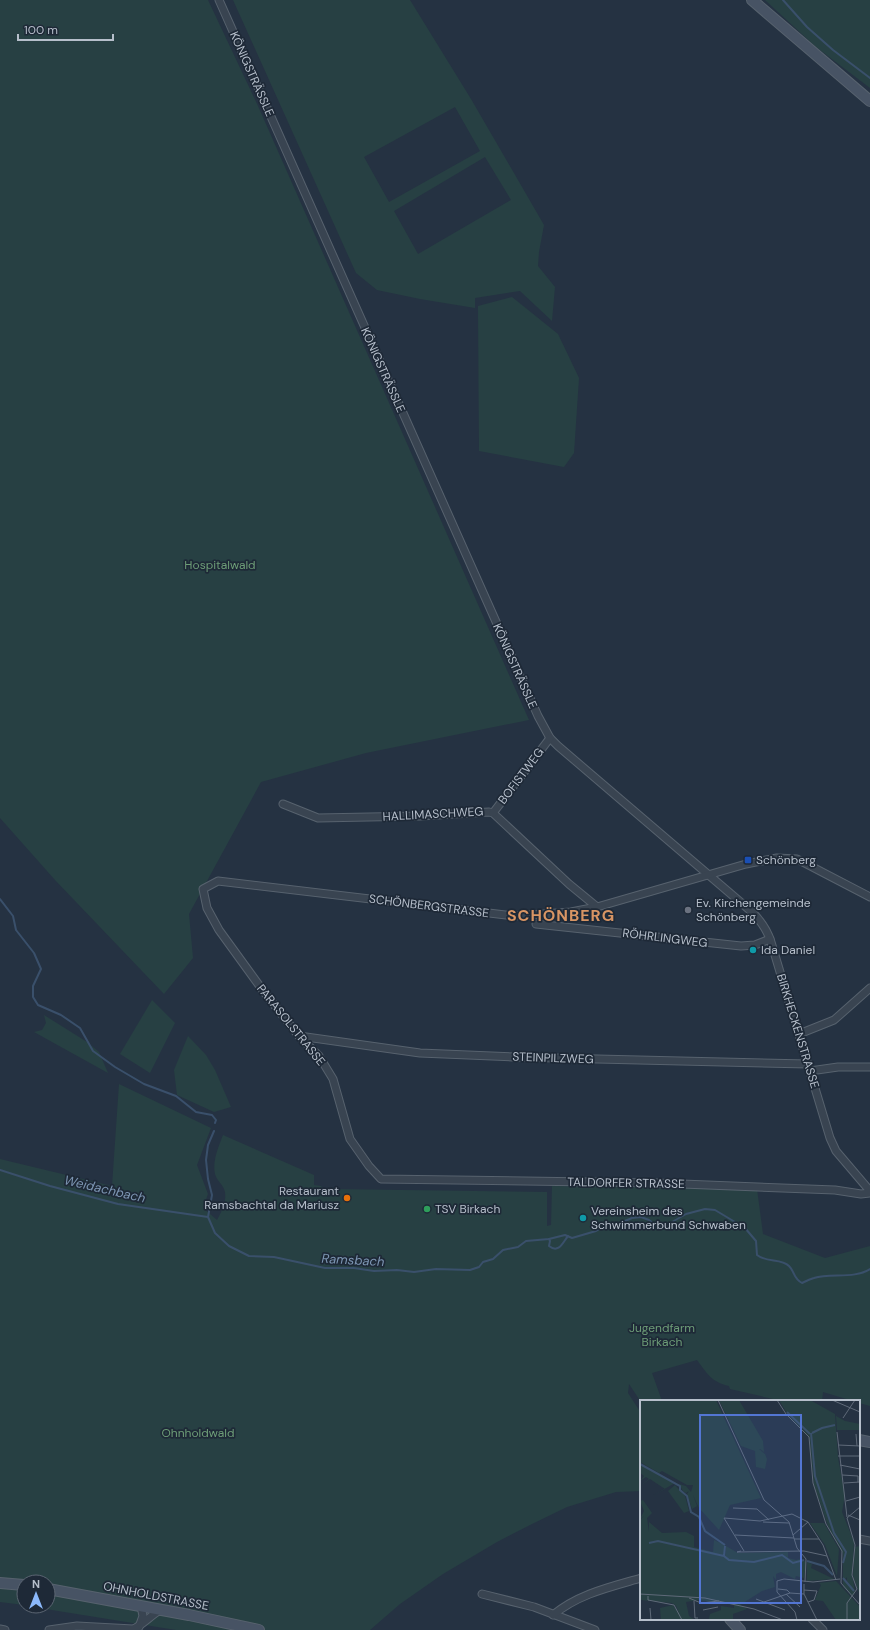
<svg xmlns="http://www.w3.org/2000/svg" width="870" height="1630" font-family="'DM Sans',sans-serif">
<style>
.green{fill:#274043;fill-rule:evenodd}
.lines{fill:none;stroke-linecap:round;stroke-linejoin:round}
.stream{stroke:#3a506b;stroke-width:2}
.minor-casing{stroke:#57626e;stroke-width:9}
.secondary-casing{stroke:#57626e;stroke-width:12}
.minor{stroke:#394451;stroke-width:7}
.secondary{stroke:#475364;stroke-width:10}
.transit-dot{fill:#1a4fb4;stroke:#1e2937;stroke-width:1.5}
.worship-dot{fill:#6b7280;stroke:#1e2937;stroke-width:1.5}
.culture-dot{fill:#0f9aa8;stroke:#1e2937;stroke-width:1.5}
.food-dot{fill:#e8710a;stroke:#1e2937;stroke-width:1.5}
.leisure-dot{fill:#2e9e5b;stroke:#1e2937;stroke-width:1.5}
.labels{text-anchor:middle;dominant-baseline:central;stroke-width:3.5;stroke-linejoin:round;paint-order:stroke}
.street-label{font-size:12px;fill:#b6bfcb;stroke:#1e2937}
.park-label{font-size:12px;fill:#6d9d77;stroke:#1e2937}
.poi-label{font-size:12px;fill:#b6bfcb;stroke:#1e2937;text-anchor:start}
.water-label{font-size:13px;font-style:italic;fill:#7d96b3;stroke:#1e2937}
.district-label{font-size:16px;font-weight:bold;letter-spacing:1px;fill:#d89564;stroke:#1e2937}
.inset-river{fill:none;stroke:#3a506b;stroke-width:2}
.inset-road{fill:none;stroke:#5f6a79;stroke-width:1}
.view{fill:#5376d3;fill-opacity:0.15;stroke:#5376d3;stroke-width:2}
.inset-edge{fill:none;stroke:#b6bfcb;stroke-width:2}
</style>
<rect width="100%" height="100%" fill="#253242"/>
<g class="green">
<path d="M 0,0 L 208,0 L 258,106 L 529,720 L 366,753 L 261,782 L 189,914 L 193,958 L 164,994 L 55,880 L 0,818 Z"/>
<path d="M 233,0 L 410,0 L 471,99 L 544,225 L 539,252 L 538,266 L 555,287 L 552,321 L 520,291 L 475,298 L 475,308 L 420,299 L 377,290 L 356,273 ZM 455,107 L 480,151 L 389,202 L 364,157 ZM 485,157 L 511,200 L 418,254 L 394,211 Z"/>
<path d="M 765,0 L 870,0 L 870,88 L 816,47 Z"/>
<path d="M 512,297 L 558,334 L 579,378 L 574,453 L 564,467 L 479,451 L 478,306 Z"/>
<path d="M 152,1000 L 175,1023 L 150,1073 L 120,1054 Z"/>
<path d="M 44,1015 L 87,1042 L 99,1052 L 108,1073 L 34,1032 L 42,1030 L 46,1023 Z"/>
<path d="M 188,1036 L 206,1055 L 215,1070 L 231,1107 L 214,1112 L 177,1095 L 174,1070 Z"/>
<path d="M 119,1084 L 211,1128 L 197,1165 L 208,1194 L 203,1208 L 217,1220 C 222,1211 229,1197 223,1187 C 221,1183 216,1179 215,1174 C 212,1161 219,1146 223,1135 L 314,1175 L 314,1185 L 321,1186 L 324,1191 L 327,1192 L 331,1189 L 547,1192 L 547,1226 L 551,1225 L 552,1186 L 757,1189 L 763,1234 L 825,1258 L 870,1246 L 870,1406 L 859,1403 L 859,1401 L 853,1401 L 823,1392 L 822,1401 L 782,1401 L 730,1389 L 729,1386 C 711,1382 707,1373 697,1360 L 652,1373 L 662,1401 L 641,1401 L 641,1402 L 629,1384 L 628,1393 L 641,1413 L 641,1491 L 616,1492 L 567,1507 L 532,1524 L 497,1542 L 443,1574 L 400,1604 L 370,1630 L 176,1630 L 27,1606 L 48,1606 L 48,1582 L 24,1582 L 24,1605 L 0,1602 L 0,1159 L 112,1186 Z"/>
</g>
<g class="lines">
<g class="stream">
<path d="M 783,0 L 807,27 L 833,50 L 870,78"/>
<path d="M 0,899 L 13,916 L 16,930 L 34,953 L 41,969 L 33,986 L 33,997 L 38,1005 L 61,1015 L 80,1028 L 93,1051 L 115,1067 L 144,1084 L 176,1096 L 196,1112 L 212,1115 L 216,1120 L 215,1123"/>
<path d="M 214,1131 L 208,1145 L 206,1160 L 208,1179 L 212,1195 L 208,1217 L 215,1233 L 229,1246 L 249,1256 L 274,1257 L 325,1268 L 354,1268 L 374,1271 L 397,1270 L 414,1272 L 436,1269 L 470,1270 L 479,1267 L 483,1262 L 493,1259 L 503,1250 L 518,1247 L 526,1241 L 549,1239 L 565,1235 L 572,1238 L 596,1231 L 603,1227 L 613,1226 L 632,1218 L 641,1217 L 649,1220 L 657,1226 L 665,1226 L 686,1214 L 705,1209 L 715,1210 L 745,1228 L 756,1241 L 757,1255 C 767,1263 781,1258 789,1266 C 795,1272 793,1278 802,1283 C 806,1281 810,1279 814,1278 C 831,1273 855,1279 870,1269"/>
<path d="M 0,1170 L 50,1186 L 118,1204 L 208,1217"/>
<path d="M 549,1239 L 550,1241 L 549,1246 C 559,1254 563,1242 568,1236"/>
</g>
<g class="minor-casing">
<g id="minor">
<path d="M 219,0 L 538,716 L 550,738 L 558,746 L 752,912 C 761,921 767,929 771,942 L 830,1138 L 836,1151 L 870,1191"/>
<path d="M 283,804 L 318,818 L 420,816 L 489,812 L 493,813 L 569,884 L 597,907"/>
<path d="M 493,813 L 550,738"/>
<path d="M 870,897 L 797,859 L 777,858 L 746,864 L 597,907 L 571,912 L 514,916 L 218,881 L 203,889 L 207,908 L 219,930 L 264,992 L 298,1035 L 319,1056 L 333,1079 L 350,1139 L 369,1166 L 381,1179 L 657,1183 L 835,1190 L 861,1194 L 870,1193"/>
<path d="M 536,924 L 741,946 L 755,945 L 770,939"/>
<path d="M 799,1034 L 834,1020 L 870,988"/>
<path d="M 299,1036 L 420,1053 L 514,1057 L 808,1064"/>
<path d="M 810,1071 L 838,1067 L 870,1067"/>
<path d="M 859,1539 L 870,1541"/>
<path d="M 482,1594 L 534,1607 L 595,1630"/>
<path d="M 553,1615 C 578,1594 610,1587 641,1578"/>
<path d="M 812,1619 L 823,1630"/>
<path d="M 139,1627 L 143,1616 L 141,1606"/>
<path d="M 0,1629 L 5,1630"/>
<path d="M 49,1630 L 77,1626 L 133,1629 C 143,1625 150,1616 160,1610"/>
</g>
</g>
<g class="secondary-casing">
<g id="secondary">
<path d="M 752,0 L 870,101"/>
<path d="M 859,1440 L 870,1442"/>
<path d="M 0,1583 L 24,1585"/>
<path d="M 48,1589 L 189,1615 L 259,1630"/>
<path d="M 730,1619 L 740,1630"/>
</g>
</g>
<use href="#minor" class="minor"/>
<use href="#secondary" class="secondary"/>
</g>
<rect class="transit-dot" x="744" y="856" width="8" height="8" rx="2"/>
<circle class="worship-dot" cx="688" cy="910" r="4"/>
<g class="culture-dot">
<circle cx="753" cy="950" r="4"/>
<circle cx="583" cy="1218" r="4"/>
</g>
<circle class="food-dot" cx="347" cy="1198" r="4"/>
<circle class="leisure-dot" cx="427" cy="1209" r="4"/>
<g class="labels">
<g class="street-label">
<text transform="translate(252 74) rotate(66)">KÖNIGSTRÄSSLE</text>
<text transform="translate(383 370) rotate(66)">KÖNIGSTRÄSSLE</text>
<text transform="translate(515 666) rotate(66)">KÖNIGSTRÄSSLE</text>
<text transform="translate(521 776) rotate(-53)">BOFISTWEG</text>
<text transform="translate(433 814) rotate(-3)">HALLIMASCHWEG</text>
<text transform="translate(429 906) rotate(7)">SCHÖNBERGSTRASSE</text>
<text transform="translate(665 938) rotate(7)">RÖHRLINGWEG</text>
<text transform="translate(291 1025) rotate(51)">PARASOLSTRASSE</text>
<text transform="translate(798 1031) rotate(73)">BIRKHECKENSTRASSE</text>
<text transform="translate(553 1058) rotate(2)">STEINPILZWEG</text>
<text transform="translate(626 1183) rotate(1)">TALDORFER STRASSE</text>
<text transform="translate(156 1596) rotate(11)">OHNHOLDSTRASSE</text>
</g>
<g class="park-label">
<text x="220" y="565">Hospitalwald</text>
<text x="662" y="1328">Jugendfarm<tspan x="662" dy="14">Birkach</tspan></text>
<text x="198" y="1433">Ohnholdwald</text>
</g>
<g class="poi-label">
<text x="756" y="860">Schönberg</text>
<text x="696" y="903">Ev. Kirchengemeinde<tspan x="696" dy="14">Schönberg</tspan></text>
<text x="761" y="950">Ida Daniel</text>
<text x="339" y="1191" text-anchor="end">Restaurant<tspan x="339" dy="14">Ramsbachtal da Mariusz</tspan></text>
<text x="435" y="1209">TSV Birkach</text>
<text x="591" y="1211">Vereinsheim des<tspan x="591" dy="14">Schwimmerbund Schwaben</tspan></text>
</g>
<g class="water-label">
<text transform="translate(105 1189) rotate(13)">Weidachbach</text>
<text transform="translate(353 1260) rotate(3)">Ramsbach</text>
</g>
<g class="district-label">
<text x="561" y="915">SCHÖNBERG</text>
</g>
</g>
<g transform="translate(640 1400)">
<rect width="220" height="220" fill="#253242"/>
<path d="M 0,0 L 76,0 L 121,98 L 90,105 L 79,130 L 59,108 L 53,95 L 57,106 L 52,109 L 47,94 L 49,91 L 46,93 L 43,91 L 39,84 L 46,86 L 51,92 L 53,85 L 47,85 L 22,71 L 19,73 L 0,62 ZM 79,0 L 99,0 L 123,41 L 124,52 L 120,49 L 115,50 L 119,49 L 125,54 L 127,59 L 125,69 L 116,67 L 115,51 L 101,46 ZM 139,0 L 170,0 L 195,14 L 198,58 L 205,95 L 202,112 L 214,142 L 212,174 L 215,192 L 207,181 L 207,177 L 205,180 L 215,193 L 212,196 L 203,187 L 203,154 L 189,129 L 174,85 L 169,36 L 148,15 ZM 196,16 L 205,21 L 220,24 L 220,30 L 197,30 ZM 0,65 L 5,66 L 35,83 L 12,96 L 25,89 L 10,79 L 0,86 L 9,79 L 6,77 L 0,81 L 4,76 L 0,73 ZM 35,85 L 45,96 L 49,111 L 44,113 L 28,91 ZM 3,100 L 12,113 L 7,118 L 9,132 L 9,122 L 22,133 L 46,132 L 54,136 L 54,147 L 73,152 L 74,140 L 85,145 L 85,156 L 86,146 L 98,153 L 148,152 L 148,158 L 156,160 L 161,159 L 166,162 L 164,178 L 156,176 L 155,179 L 141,172 L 136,174 L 136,180 L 133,176 L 135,187 L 122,191 L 100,205 L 107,209 L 93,214 L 93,220 L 69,219 L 70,214 L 81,210 L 81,206 L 94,208 L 94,205 L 59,200 L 46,202 L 49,216 L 55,220 L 21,220 L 20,208 L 33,205 L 39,213 L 36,206 L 32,203 L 1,200 L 0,120 L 4,116 L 0,119 L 4,111 L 0,101 ZM 170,123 L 184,123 L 199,149 L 197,176 L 185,145 ZM 220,146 L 220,196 L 213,175 L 215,147 ZM 167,162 L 172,164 L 171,168 L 194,179 L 167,181 ZM 196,181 L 220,207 L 220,220 L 196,220 L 183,201 L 175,200 L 181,185 L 179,183 Z" fill="#274043"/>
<path class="inset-river" d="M 147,12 L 170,34M 171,33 L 175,76 L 194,133 L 206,152 L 203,163M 172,33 L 182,28 L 195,25M 0,64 L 40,86 L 40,90 L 47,96 L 51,112 L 59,117 L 65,131 L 85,145M 9,143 L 18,141 L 84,156M 85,146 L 84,156 L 89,160 L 114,162 L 142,155 L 153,163 L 164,160M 167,161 L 184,166 L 193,175M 203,178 L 214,191"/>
<path class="inset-road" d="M 78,0 L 124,100 L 149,122 L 157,148 L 166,159 L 165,182M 137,0 L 146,14 L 169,37 L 173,83 L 186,124 L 202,151 L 201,183 L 220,205M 192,0 L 220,12M 203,18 L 215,0M 197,32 L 207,117M 216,34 L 217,46M 198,45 L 220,46M 198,56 L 220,56M 200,65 L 220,69M 202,75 L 218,76 L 218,82M 204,83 L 220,82M 206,101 L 220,97M 93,108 L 117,109 L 129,120M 208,115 L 220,120M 123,122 L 149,123M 95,135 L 154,138M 153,135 L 168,122M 154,139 L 179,139M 101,151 L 97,152 L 164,151 L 187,156M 104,151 L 84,118 L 120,121 L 152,114 L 168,122 L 183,145 L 196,180M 164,184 L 164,194 L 177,220M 138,189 L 147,190 L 150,193M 164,190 L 177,191 L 174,200 L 168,202M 0,194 L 65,198 L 114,209 L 143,220M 146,194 L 160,207M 8,196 L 8,200 L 34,205 L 42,220M 49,198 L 61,203 L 79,201M 116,199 L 145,210M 54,201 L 55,218 L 58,218M 124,202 L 150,193 L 164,194M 10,208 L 11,220M 63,210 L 78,207M 157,220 L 155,212 L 137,192 L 137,181 L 144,179 L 173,182 L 200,179M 207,220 L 207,203 L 217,189 L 212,175 L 215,145 L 207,118 L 220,107"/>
<path class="view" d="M 60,15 L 161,15 L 161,203 L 60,203 Z"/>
<rect width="220" height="220" class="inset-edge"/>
</g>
<g transform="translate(36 1594)"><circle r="19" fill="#1e2937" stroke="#5b6572"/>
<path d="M0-3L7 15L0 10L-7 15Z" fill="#8cb9fb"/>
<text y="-6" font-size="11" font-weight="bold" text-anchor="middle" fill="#b6bfcb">N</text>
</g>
<path d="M18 34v6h95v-6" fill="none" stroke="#b6bfcb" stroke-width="2"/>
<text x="24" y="34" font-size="12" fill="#b6bfcb" stroke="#1e2937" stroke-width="3" paint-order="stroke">100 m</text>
</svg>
